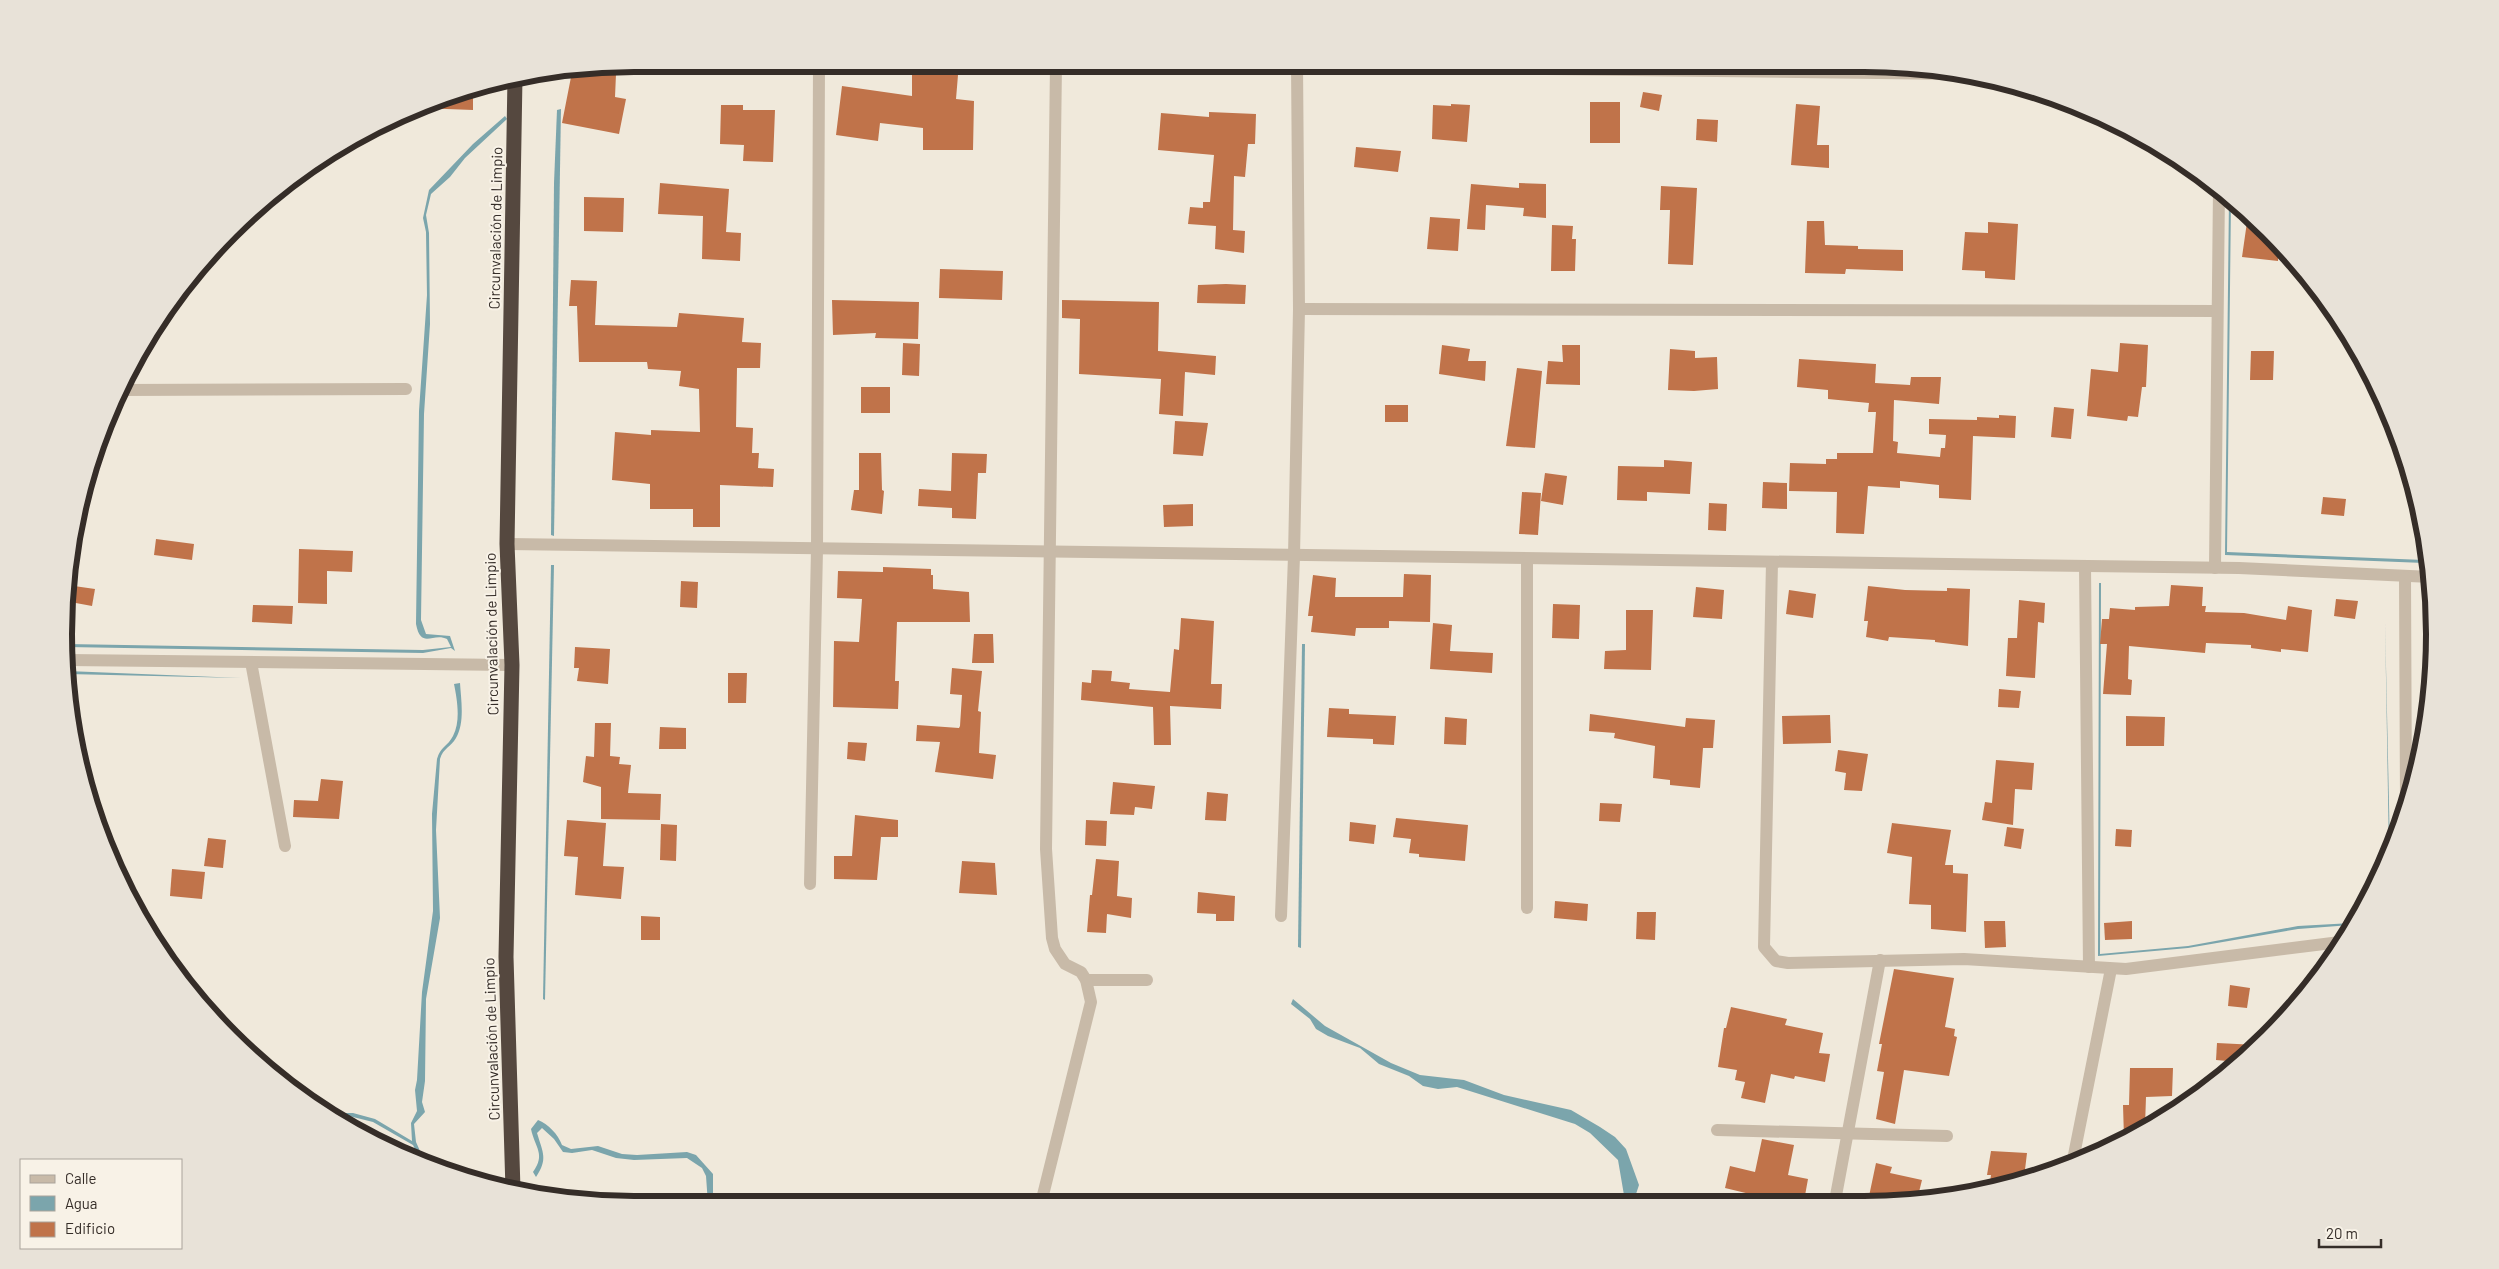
<svg xmlns="http://www.w3.org/2000/svg" width="2499" height="1269" font-family="Barlow,sans-serif">
<style>
.water{fill:#7ba5ac}
.building{fill:#c0734a}
.lines{fill:none;stroke-linecap:round;stroke-linejoin:round}
.minor{stroke:#c8baa8;stroke-width:12}
.highway{stroke:#55483f;stroke-width:15}
.labels{text-anchor:middle;dominant-baseline:central;stroke-width:4;stroke-linejoin:round;paint-order:stroke}
.street-label{font-size:15px;fill:#352d28;stroke:#f8f2e7}
.rim{fill:none;stroke:#352d28;stroke-width:6}
</style>
<rect width="100%" height="100%" fill="#f0e9db"/>
<g class="water">
<path d="M 561,109 L 554,536 L 551,535 L 554,183 L 557,110 Z"/>
<path d="M 505,116 L 507,119 L 465,158 L 450,177 L 431,194 L 426,215 L 429,233 L 430,324 L 424,414 L 421,620 L 426,634 L 450,636 L 455,651 L 451,648 L 423,653 L 67,647 L 66,644 L 423,650 L 451,647 L 447,639 C 433,632 421,650 416,624 L 419,411 L 427,295 L 426,232 L 423,218 L 429,190 L 473,144 Z"/>
<path d="M 2229,198 L 2231,200 L 2227,552 L 2424,560 L 2424,563 L 2225,555 Z"/>
<path d="M 551,565 L 554,565 L 545,1000 L 543,999 Z"/>
<path d="M 2099,583 L 2101,583 L 2100,954 L 2188,946 L 2298,926 L 2352,923 L 2351,925 L 2298,929 L 2188,948 L 2098,956 Z"/>
<path d="M 2385,620 L 2390,850 L 2389,854 Z"/>
<path d="M 1302,644 L 1305,644 L 1301,948 L 1298,947 Z"/>
<path d="M 67,671 L 241,678 L 67,674 Z"/>
<path d="M 460,683 C 461,700 465,722 456,738 C 451,747 443,748 440,759 L 436,830 L 440,918 L 426,999 L 425,1081 L 422,1102 L 425,1112 L 414,1124 L 416,1142 L 420,1151 L 442,1161 L 445,1170 L 437,1162 L 424,1160 L 418,1155 L 413,1145 L 373,1122 L 349,1116 L 331,1117 L 325,1113 L 353,1113 L 375,1119 L 412,1141 L 411,1123 L 417,1111 L 415,1090 L 417,1080 L 422,992 L 433,911 L 432,814 L 437,759 C 440,747 448,746 453,736 C 461,721 457,699 454,684 Z"/>
<path d="M 1293,999 L 1325,1026 L 1391,1063 L 1420,1075 L 1464,1080 L 1504,1095 L 1571,1110 L 1600,1127 L 1615,1137 L 1626,1149 L 1639,1185 L 1635,1197 L 1636,1201 L 1625,1201 L 1618,1160 L 1590,1133 L 1575,1124 L 1457,1087 L 1438,1089 L 1423,1086 L 1409,1076 L 1379,1064 L 1360,1048 L 1328,1036 L 1316,1029 L 1310,1019 L 1291,1004 Z"/>
<path d="M 538,1120 C 548,1124 558,1134 562,1145 L 571,1149 L 598,1146 L 622,1154 L 637,1155 L 687,1152 L 696,1155 L 713,1174 L 713,1204 L 708,1204 L 706,1176 L 702,1168 L 687,1158 L 634,1160 L 616,1158 L 592,1150 L 572,1153 L 563,1152 L 554,1139 L 542,1128 L 537,1133 C 543,1153 548,1159 536,1177 L 533,1172 C 546,1154 535,1148 531,1129 Z"/>
</g>
<g class="building">
<path d="M 912,70 L 958,75 L 956,99 L 974,101 L 973,150 L 923,150 L 923,128 L 880,123 L 878,141 L 836,135 L 842,86 L 912,96 Z"/>
<path d="M 572,72 L 616,74 L 615,97 L 626,99 L 619,134 L 562,123 Z"/>
<path d="M 473,88 L 473,110 L 420,108 L 451,94 Z"/>
<path d="M 1643,92 L 1662,95 L 1659,111 L 1640,107 Z"/>
<rect x="1590" y="102" width="30" height="41"/>
<path d="M 1451,104 L 1470,105 L 1467,142 L 1432,139 L 1433,105 L 1451,106 Z"/>
<path d="M 1796,104 L 1820,106 L 1817,145 L 1829,145 L 1829,168 L 1791,165 Z"/>
<path d="M 721,105 L 743,105 L 743,110 L 775,110 L 773,162 L 743,161 L 744,145 L 720,144 Z"/>
<path d="M 1209,112 L 1256,114 L 1255,144 L 1248,144 L 1245,177 L 1234,176 L 1233,230 L 1245,231 L 1244,253 L 1215,249 L 1216,226 L 1188,224 L 1190,207 L 1203,208 L 1203,202 L 1210,202 L 1214,155 L 1158,150 L 1161,113 L 1209,117 Z"/>
<path d="M 1697,119 L 1718,120 L 1717,142 L 1696,140 Z"/>
<path d="M 1356,147 L 1401,151 L 1398,172 L 1354,167 Z"/>
<path d="M 660,183 L 729,189 L 726,232 L 741,233 L 740,261 L 702,259 L 703,216 L 658,214 Z"/>
<path d="M 1519,183 L 1546,184 L 1546,218 L 1523,216 L 1524,208 L 1486,205 L 1485,230 L 1467,229 L 1471,184 L 1519,188 Z"/>
<path d="M 1661,186 L 1697,188 L 1693,265 L 1668,264 L 1670,210 L 1660,210 Z"/>
<path d="M 584,197 L 624,198 L 623,232 L 584,231 Z"/>
<path d="M 2248,215 L 2277,242 L 2293,257 L 2278,256 L 2278,261 L 2242,257 Z"/>
<path d="M 1430,217 L 1460,219 L 1458,251 L 1427,249 Z"/>
<path d="M 1807,221 L 1824,221 L 1825,245 L 1858,246 L 1858,249 L 1903,250 L 1903,271 L 1846,269 L 1845,274 L 1805,273 Z"/>
<path d="M 1988,222 L 2018,224 L 2015,280 L 1985,278 L 1985,271 L 1962,270 L 1965,232 L 1988,233 Z"/>
<path d="M 1552,225 L 1573,226 L 1572,239 L 1576,239 L 1575,271 L 1551,271 Z"/>
<path d="M 940,269 L 1003,271 L 1002,300 L 939,298 Z"/>
<path d="M 571,280 L 597,281 L 595,325 L 677,327 L 679,313 L 744,318 L 742,342 L 761,343 L 760,368 L 737,368 L 736,427 L 753,428 L 752,453 L 759,453 L 758,468 L 774,469 L 773,487 L 720,485 L 720,527 L 693,527 L 693,509 L 650,509 L 650,484 L 612,480 L 615,432 L 651,435 L 651,430 L 700,432 L 699,389 L 679,386 L 681,371 L 648,369 L 647,362 L 579,362 L 577,306 L 569,306 Z"/>
<path d="M 1226,284 L 1246,285 L 1245,304 L 1197,303 L 1198,285 Z"/>
<path d="M 832,300 L 919,302 L 918,339 L 875,338 L 876,333 L 833,335 Z"/>
<path d="M 1062,300 L 1159,302 L 1158,351 L 1216,356 L 1215,375 L 1185,372 L 1183,416 L 1159,414 L 1161,379 L 1079,374 L 1080,319 L 1062,318 Z"/>
<path d="M 903,343 L 920,344 L 919,376 L 902,375 Z"/>
<path d="M 2120,343 L 2148,345 L 2146,387 L 2142,387 L 2138,417 L 2128,416 L 2127,421 L 2087,416 L 2091,369 L 2118,372 Z"/>
<path d="M 1442,345 L 1470,349 L 1468,361 L 1486,361 L 1485,381 L 1439,374 Z"/>
<path d="M 1562,345 L 1580,345 L 1580,385 L 1546,384 L 1548,361 L 1563,362 Z"/>
<path d="M 1670,349 L 1695,351 L 1695,358 L 1717,357 L 1718,389 L 1694,391 L 1668,390 Z"/>
<path d="M 2251,351 L 2274,351 L 2273,380 L 2250,380 Z"/>
<path d="M 1799,359 L 1876,364 L 1875,383 L 1910,385 L 1911,377 L 1941,377 L 1939,404 L 1894,400 L 1893,441 L 1898,442 L 1897,453 L 1940,457 L 1941,448 L 1945,448 L 1946,435 L 1929,434 L 1929,419 L 1977,420 L 1977,417 L 1999,418 L 1999,415 L 2016,416 L 2015,438 L 1973,436 L 1971,500 L 1939,498 L 1939,485 L 1900,481 L 1900,488 L 1868,486 L 1864,534 L 1836,533 L 1837,492 L 1789,491 L 1790,463 L 1826,464 L 1826,459 L 1837,459 L 1837,453 L 1873,453 L 1876,412 L 1868,412 L 1869,403 L 1828,399 L 1828,390 L 1797,387 Z"/>
<path d="M 1517,368 L 1542,371 L 1535,448 L 1506,446 Z"/>
<rect x="861" y="387" width="29" height="26"/>
<rect x="1385" y="405" width="23" height="17"/>
<path d="M 2054,407 L 2074,409 L 2071,439 L 2051,437 Z"/>
<path d="M 1175,421 L 1208,423 L 1203,456 L 1173,454 Z"/>
<path d="M 859,453 L 881,453 L 882,490 L 884,491 L 882,514 L 851,510 L 854,490 L 859,490 Z"/>
<path d="M 952,453 L 987,454 L 986,473 L 978,473 L 976,519 L 952,518 L 952,508 L 918,506 L 919,489 L 951,491 Z"/>
<path d="M 1664,460 L 1692,462 L 1690,494 L 1647,492 L 1647,501 L 1617,500 L 1618,466 L 1664,467 Z"/>
<path d="M 1545,473 L 1567,476 L 1563,505 L 1541,501 Z"/>
<path d="M 1763,482 L 1787,483 L 1787,509 L 1762,508 Z"/>
<path d="M 1522,492 L 1541,493 L 1538,535 L 1519,534 Z"/>
<path d="M 2323,497 L 2346,499 L 2344,516 L 2321,514 Z"/>
<path d="M 1709,503 L 1727,504 L 1726,531 L 1708,530 Z"/>
<path d="M 1193,504 L 1193,526 L 1164,527 L 1163,505 Z"/>
<path d="M 156,539 L 194,544 L 192,560 L 154,555 Z"/>
<path d="M 299,549 L 353,551 L 352,572 L 327,571 L 327,604 L 298,603 Z"/>
<path d="M 883,567 L 931,569 L 931,575 L 933,575 L 933,589 L 969,592 L 970,622 L 897,622 L 895,681 L 899,681 L 898,709 L 833,707 L 834,641 L 859,642 L 862,599 L 837,598 L 838,571 L 883,572 Z"/>
<path d="M 1404,574 L 1431,575 L 1430,622 L 1389,621 L 1389,628 L 1356,628 L 1355,636 L 1311,632 L 1313,616 L 1308,616 L 1313,575 L 1336,578 L 1335,597 L 1403,597 Z"/>
<path d="M 681,581 L 698,582 L 697,608 L 680,607 Z"/>
<path d="M 67,585 L 95,589 L 92,606 L 65,601 Z"/>
<path d="M 2171,585 L 2203,587 L 2202,606 L 2206,606 L 2205,612 L 2244,613 L 2286,620 L 2288,606 L 2312,610 L 2308,652 L 2281,649 L 2281,652 L 2251,648 L 2251,645 L 2206,643 L 2205,653 L 2129,646 L 2128,679 L 2132,680 L 2131,695 L 2103,694 L 2107,644 L 2100,644 L 2102,619 L 2109,619 L 2110,608 L 2135,610 L 2135,607 L 2169,606 Z"/>
<path d="M 1868,586 L 1905,590 L 1947,591 L 1947,588 L 1970,589 L 1968,646 L 1935,642 L 1935,640 L 1889,637 L 1888,641 L 1866,637 L 1868,621 L 1864,621 Z"/>
<path d="M 1696,587 L 1724,590 L 1722,619 L 1693,617 Z"/>
<path d="M 1789,590 L 1816,594 L 1813,618 L 1786,614 Z"/>
<path d="M 2336,599 L 2358,601 L 2355,619 L 2334,616 Z"/>
<path d="M 2019,600 L 2045,603 L 2044,623 L 2038,622 L 2035,678 L 2006,676 L 2008,638 L 2017,638 Z"/>
<path d="M 1553,604 L 1580,605 L 1579,639 L 1552,638 Z"/>
<path d="M 253,605 L 293,606 L 292,624 L 252,622 Z"/>
<path d="M 1626,610 L 1653,610 L 1651,670 L 1604,669 L 1605,651 L 1626,650 Z"/>
<path d="M 1181,618 L 1214,621 L 1211,684 L 1222,684 L 1221,709 L 1170,706 L 1171,745 L 1154,745 L 1153,707 L 1081,700 L 1082,682 L 1091,683 L 1092,670 L 1112,671 L 1111,681 L 1130,683 L 1129,689 L 1170,692 L 1174,649 L 1179,650 Z"/>
<path d="M 1433,623 L 1452,625 L 1450,651 L 1493,653 L 1492,673 L 1430,669 Z"/>
<path d="M 974,634 L 993,634 L 994,663 L 972,663 Z"/>
<path d="M 575,647 L 610,649 L 608,684 L 577,681 L 579,668 L 574,668 Z"/>
<path d="M 952,668 L 982,671 L 978,711 L 981,712 L 979,753 L 996,755 L 993,779 L 935,772 L 940,742 L 916,741 L 917,725 L 959,728 L 960,726 L 962,695 L 950,694 Z"/>
<path d="M 728,673 L 747,673 L 746,703 L 728,703 Z"/>
<path d="M 1999,689 L 2021,691 L 2019,708 L 1998,707 Z"/>
<path d="M 1329,708 L 1349,709 L 1349,714 L 1396,716 L 1394,745 L 1373,744 L 1373,739 L 1327,737 Z"/>
<path d="M 1590,714 L 1685,727 L 1686,718 L 1715,720 L 1713,748 L 1703,748 L 1700,788 L 1670,785 L 1670,780 L 1653,778 L 1655,746 L 1614,738 L 1615,733 L 1589,731 Z"/>
<path d="M 1830,715 L 1831,743 L 1783,744 L 1782,716 Z"/>
<path d="M 2126,716 L 2165,717 L 2164,746 L 2126,746 Z"/>
<path d="M 1445,717 L 1467,719 L 1466,745 L 1444,744 Z"/>
<path d="M 595,723 L 611,723 L 610,756 L 620,757 L 619,764 L 631,765 L 628,793 L 661,794 L 660,820 L 601,819 L 601,787 L 583,782 L 586,756 L 594,757 Z"/>
<path d="M 660,727 L 686,728 L 686,749 L 659,749 Z"/>
<path d="M 848,742 L 867,743 L 865,761 L 847,759 Z"/>
<path d="M 1838,750 L 1868,754 L 1862,791 L 1844,790 L 1846,773 L 1835,771 Z"/>
<path d="M 1996,760 L 2034,763 L 2032,790 L 2015,789 L 2013,825 L 1982,820 L 1985,802 L 1992,803 Z"/>
<path d="M 321,779 L 343,781 L 339,819 L 293,817 L 294,800 L 318,801 Z"/>
<path d="M 1113,782 L 1155,786 L 1152,809 L 1135,807 L 1134,815 L 1110,814 Z"/>
<path d="M 1207,792 L 1228,794 L 1226,821 L 1205,820 Z"/>
<path d="M 1600,803 L 1622,804 L 1620,822 L 1599,821 Z"/>
<path d="M 855,815 L 898,820 L 898,837 L 881,837 L 877,880 L 834,879 L 834,856 L 852,856 Z"/>
<path d="M 1396,818 L 1468,825 L 1465,861 L 1419,857 L 1419,854 L 1409,853 L 1411,839 L 1393,837 Z"/>
<path d="M 567,820 L 606,823 L 603,866 L 624,867 L 621,899 L 575,895 L 578,857 L 564,856 Z"/>
<path d="M 1086,820 L 1107,821 L 1106,846 L 1085,845 Z"/>
<path d="M 1350,822 L 1376,825 L 1374,844 L 1349,841 Z"/>
<path d="M 1892,823 L 1951,830 L 1945,865 L 1953,865 L 1953,873 L 1968,874 L 1966,932 L 1931,929 L 1931,905 L 1909,904 L 1912,857 L 1887,853 Z"/>
<path d="M 661,824 L 677,825 L 676,861 L 660,860 Z"/>
<path d="M 2007,827 L 2024,829 L 2021,849 L 2004,846 Z"/>
<path d="M 2116,829 L 2132,830 L 2131,847 L 2115,846 Z"/>
<path d="M 208,838 L 226,840 L 223,868 L 204,866 Z"/>
<path d="M 1096,859 L 1119,861 L 1117,896 L 1132,898 L 1131,918 L 1107,914 L 1106,933 L 1087,932 L 1090,895 L 1092,895 Z"/>
<path d="M 962,861 L 995,863 L 997,895 L 959,893 Z"/>
<path d="M 172,869 L 205,872 L 202,899 L 170,896 Z"/>
<path d="M 1198,892 L 1235,896 L 1234,921 L 1216,921 L 1216,914 L 1197,913 Z"/>
<path d="M 1555,901 L 1588,904 L 1587,921 L 1554,918 Z"/>
<path d="M 1637,912 L 1656,912 L 1655,940 L 1636,939 Z"/>
<path d="M 641,916 L 660,917 L 660,940 L 641,940 Z"/>
<path d="M 1984,921 L 2005,921 L 2006,947 L 1985,948 Z"/>
<path d="M 2132,921 L 2132,939 L 2105,940 L 2104,923 Z"/>
<path d="M 1894,969 L 1954,978 L 1945,1027 L 1955,1029 L 1954,1036 L 1957,1037 L 1949,1076 L 1904,1070 L 1895,1124 L 1876,1119 L 1884,1072 L 1877,1071 L 1882,1044 L 1879,1044 Z"/>
<path d="M 2230,985 L 2250,988 L 2247,1008 L 2228,1006 Z"/>
<path d="M 1731,1007 L 1787,1019 L 1785,1025 L 1823,1033 L 1819,1053 L 1830,1054 L 1825,1082 L 1795,1076 L 1794,1079 L 1771,1074 L 1765,1103 L 1741,1098 L 1745,1082 L 1735,1080 L 1737,1070 L 1718,1067 L 1724,1028 L 1726,1028 Z"/>
<path d="M 2217,1043 L 2257,1045 L 2239,1062 L 2216,1060 Z"/>
<path d="M 2130,1068 L 2173,1068 L 2172,1096 L 2146,1097 L 2145,1126 L 2124,1138 L 2123,1105 L 2129,1105 Z"/>
<path d="M 1762,1139 L 1794,1145 L 1788,1175 L 1808,1179 L 1804,1201 L 1779,1201 L 1725,1188 L 1730,1166 L 1755,1172 Z"/>
<path d="M 1991,1151 L 2027,1153 L 2024,1178 L 2001,1184 L 1990,1182 L 1991,1175 L 1987,1175 Z"/>
<path d="M 1876,1163 L 1892,1167 L 1890,1173 L 1922,1180 L 1917,1200 L 1868,1201 Z"/>
</g>
<g class="lines">
<g class="minor">
<path d="M 1297,66 L 1957,74"/>
<path d="M 1299,309 L 2217,311"/>
<path d="M 121,390 L 406,389"/>
<path d="M 507,544 L 2239,568 L 2431,577"/>
<path d="M 1527,559 L 1527,908"/>
<path d="M 1772,562 L 1764,947 L 1776,961 L 1788,963 L 1964,959 L 2126,969 L 2340,942"/>
<path d="M 2085,566 L 2089,967"/>
<path d="M 2215,568 L 2219,188"/>
<path d="M 2405,577 L 2406,809"/>
<path d="M 67,660 L 512,665"/>
<path d="M 251,662 L 285,846"/>
<path d="M 810,884 L 817,549 L 819,64"/>
<path d="M 1281,916 L 1294,556 L 1299,309 L 1297,64"/>
<path d="M 1086,980 L 1147,980"/>
<path d="M 1717,1130 L 1947,1136"/>
<path d="M 2072,1165 L 2111,969"/>
<path d="M 1835,1201 L 1880,960"/>
<path d="M 1041,1203 L 1091,1002 L 1086,980 L 1081,972 L 1065,964 L 1055,949 L 1052,938 L 1046,849 L 1056,64"/>
</g>
<path class="highway" d="M 513,1190 L 506,957 L 512,665 L 507,544 L 515,77"/>
</g>
<g class="labels">
<g class="street-label">
<text transform="translate(495 228) rotate(-89)">Circunvalación de Limpio</text>
<text transform="translate(491 634) rotate(-91)">Circunvalación de Limpio</text>
<text transform="translate(491 1039) rotate(-92)">Circunvalación de Limpio</text>
</g>
</g>
<path d="M0 0H2499V1269H0ZM634 72H1864A562 562 0 0 1 2426 634V634A562 562 0 0 1 1864 1196H634A562 562 0 0 1 72 634V634A562 562 0 0 1 634 72Z" fill="#e8e2d8" fill-rule="evenodd"/>
<path class="rim" d="M634 72H1864A562 562 0 0 1 2426 634V634A562 562 0 0 1 1864 1196H634A562 562 0 0 1 72 634V634A562 562 0 0 1 634 72Z"/>
<rect x="20" y="1159" width="162" height="90" fill="#f8f2e7" stroke="#aaa39b"/>
<rect x="30" y="1175" width="25" height="8" fill="#c8baa8" stroke="#aaa39b"/>
<text x="65" y="1184" font-size="15" fill="#352d28">Calle</text>
<rect x="30" y="1196" width="25" height="15" fill="#7ba5ac" stroke="#aaa39b"/>
<text x="65" y="1209" font-size="15" fill="#352d28">Agua</text>
<rect x="30" y="1222" width="25" height="15" fill="#c0734a" stroke="#aaa39b"/>
<text x="65" y="1234" font-size="15" fill="#352d28">Edificio</text>
<path d="M2319 1239v8h62v-8" fill="none" stroke="#352d28" stroke-width="2.5"/>
<text x="2326" y="1239" font-size="15" fill="#352d28" stroke="#f8f2e7" stroke-width="4" paint-order="stroke">20 m</text>
</svg>
